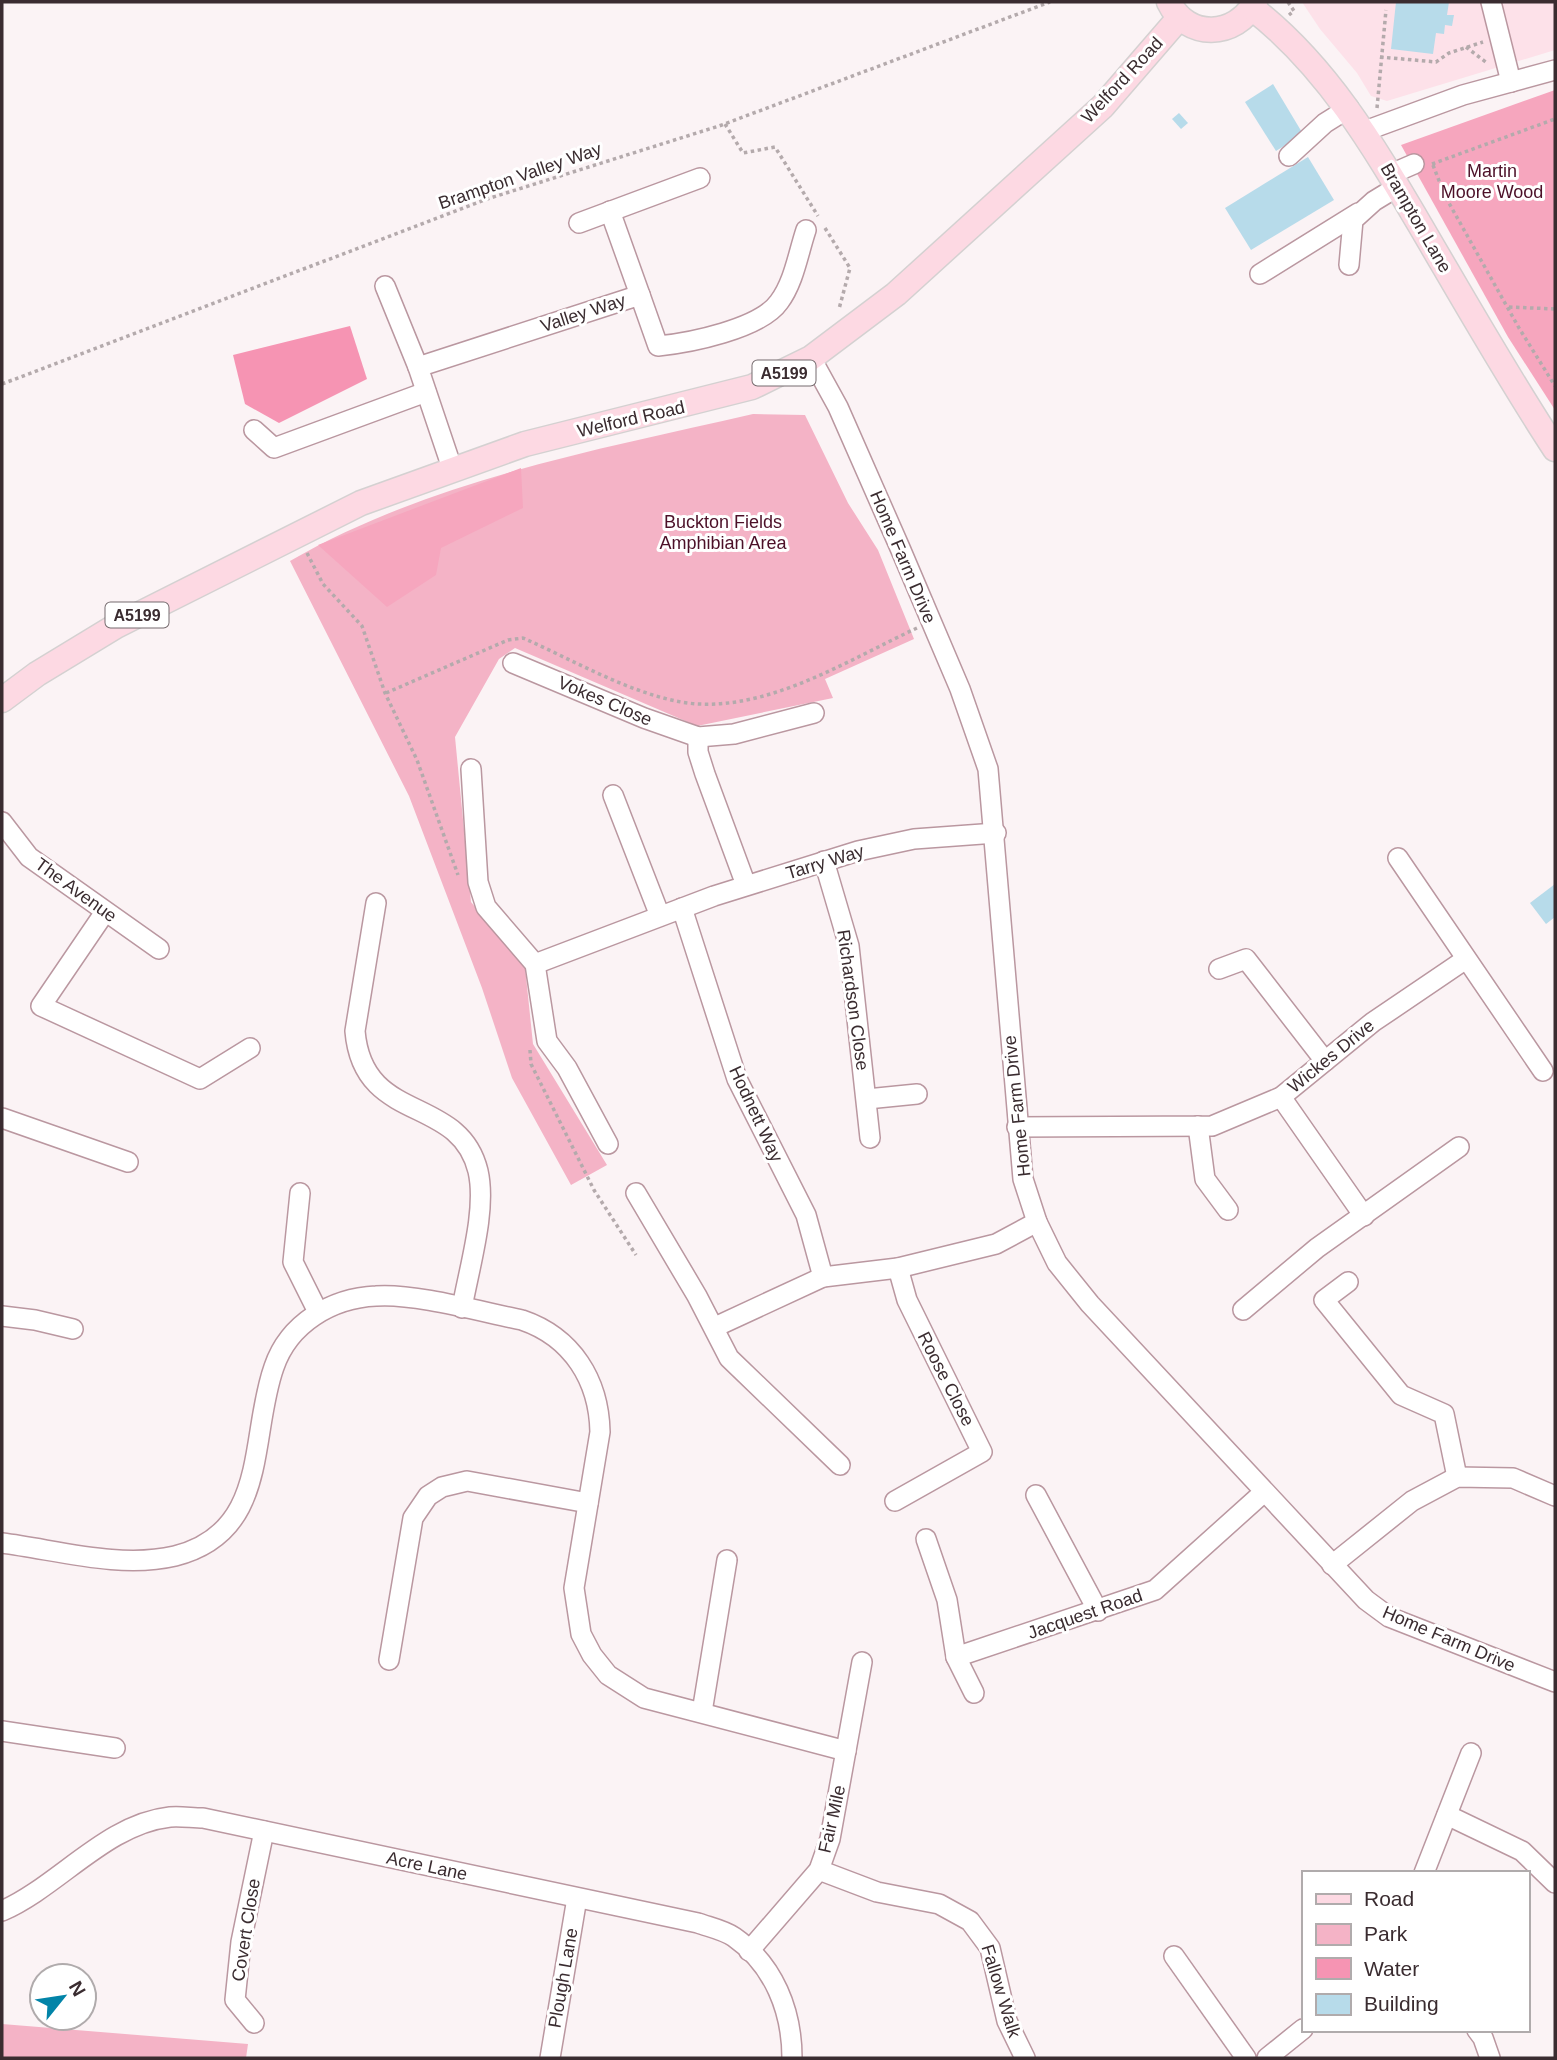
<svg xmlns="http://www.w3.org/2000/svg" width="1557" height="2060" font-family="Arial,sans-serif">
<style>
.built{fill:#fde1e9}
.green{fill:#f4b3c6}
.forest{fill:#f6a6be}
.water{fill:#f694b3}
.building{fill:#b7dbea}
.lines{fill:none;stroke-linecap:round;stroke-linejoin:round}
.minor-casing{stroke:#ba97a0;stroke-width:22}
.major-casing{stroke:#d4d1d1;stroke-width:27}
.path{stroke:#b4aaac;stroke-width:3.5;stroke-dasharray:3.5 3.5;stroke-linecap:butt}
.minor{stroke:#fff;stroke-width:19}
.major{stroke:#fdd9e3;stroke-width:24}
.labels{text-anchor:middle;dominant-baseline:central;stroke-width:6;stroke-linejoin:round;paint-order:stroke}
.shield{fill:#fff;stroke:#756b6e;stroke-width:2}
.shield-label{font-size:16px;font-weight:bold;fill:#3a2c30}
.street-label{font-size:18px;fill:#3a2c30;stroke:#fff}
.park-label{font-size:18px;fill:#4c1028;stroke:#fff}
</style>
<rect width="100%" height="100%" fill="#fbf3f5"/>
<path class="built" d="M 1302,2 L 1555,2 L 1555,50 L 1387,101 L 1371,96 L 1357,73 L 1320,29 Z"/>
<g class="green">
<path d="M 753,414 L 805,415 L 848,503 L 878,550 L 914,639 L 825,679 L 833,698 L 697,726 L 515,648 L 499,659 L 455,737 L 471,902 L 525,967 L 533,1044 L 607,1165 L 571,1185 L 512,1078 L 482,988 L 409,796 L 290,561 C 431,480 596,450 753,414 Z"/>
<path d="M 2,2024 L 248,2044 L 246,2058 L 2,2058 Z"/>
</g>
<g class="forest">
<path d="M 1555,90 L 1555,410 L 1508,337 L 1401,145 Z"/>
<path d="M 521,468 L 523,508 L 441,548 L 436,575 L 387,607 L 318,545 Z"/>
</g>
<path class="water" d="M 350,326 L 367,379 L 279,423 L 245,404 L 233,355 Z"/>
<g class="building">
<path d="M 1396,2 L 1449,2 L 1447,15 L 1454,15 L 1452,26 L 1445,25 L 1444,34 L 1436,33 L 1433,54 L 1391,49 Z"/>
<path d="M 1273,84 L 1303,134 L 1276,151 L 1245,102 Z"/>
<path d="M 1179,113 L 1188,123 L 1181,129 L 1172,119 Z"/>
<path d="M 1308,157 L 1334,200 L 1251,250 L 1225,208 Z"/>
<path d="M 1555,884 L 1555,917 L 1546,924 L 1530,903 Z"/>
</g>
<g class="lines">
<g class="minor-casing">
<g id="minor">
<path d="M 1491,2 L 1511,82"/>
<path d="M 1365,131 L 1463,95 L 1555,70"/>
<path d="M 1289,156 L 1325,123 L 1349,108"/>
<path d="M 1391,174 L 1414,164"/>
<path d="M 610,211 L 640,295"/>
<path d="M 579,223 L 700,178"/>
<path d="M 1349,265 L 1353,220 L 1374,201 L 1397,187"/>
<path d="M 1260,274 L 1358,213"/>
<path d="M 385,286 L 418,367"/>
<path d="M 811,358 L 838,407 L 900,548 L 960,689 L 988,769 L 1023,1179 L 1037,1222 L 1057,1263 L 1090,1304 L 1366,1600 L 1389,1617 L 1555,1682"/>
<path d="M 254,430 L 274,448 L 426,392"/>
<path d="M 452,468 L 418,367 L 640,295 L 658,346 C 689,343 760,329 779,302 C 794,282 798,254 806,230"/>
<path d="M 513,663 L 644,718 L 698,737 L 734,734 L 814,713"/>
<path d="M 698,737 L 698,752 L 705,774 L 746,885"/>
<path d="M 471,769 L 478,882 L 486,907 L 535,964 L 547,1041 L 567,1068 L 608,1144"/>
<path d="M 613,795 L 660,916"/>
<path d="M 2,822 L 29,857 L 159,949"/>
<path d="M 1398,858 L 1543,1071"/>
<path d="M 824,861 L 849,946 L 870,1138"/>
<path d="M 376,903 L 355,1031 C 363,1126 459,1093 478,1171 C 487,1210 469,1268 462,1308"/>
<path d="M 682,908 L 737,1079 L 806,1215 L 823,1277"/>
<path d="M 105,912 L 41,1006 L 200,1079 L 250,1048"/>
<path d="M 535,964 L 714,896 L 858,851 L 914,839 L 996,833"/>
<path d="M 1219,969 L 1246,959 L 1325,1061"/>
<path d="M 1281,1097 L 1364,1216"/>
<path d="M 867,1099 L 917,1094"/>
<path d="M 2,1118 L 128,1162"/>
<path d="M 1198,1126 L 1205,1179 L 1228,1210"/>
<path d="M 1017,1127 L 1212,1126 L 1281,1097 L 1373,1022 L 1466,959"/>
<path d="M 300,1193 L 293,1262 L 318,1312"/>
<path d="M 636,1193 L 697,1296 L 729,1358 L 840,1465"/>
<path d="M 1348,1282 L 1324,1300 L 1401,1395 L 1444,1414 L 1457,1477"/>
<path d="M 1243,1310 L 1317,1248 L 1459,1147"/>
<path d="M 2,1316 L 35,1320 L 73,1329"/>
<path d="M 715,1327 L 823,1277 L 898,1268 L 996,1244 L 1037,1222"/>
<path d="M 1036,1495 L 1098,1611"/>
<path d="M 895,1501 L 982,1452 L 907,1300 L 898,1268"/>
<path d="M 926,1539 L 947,1600 L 956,1657 L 974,1693"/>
<path d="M 2,1543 C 57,1550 120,1569 175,1556 C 270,1532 249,1437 274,1367 C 289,1323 332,1298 376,1296 C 415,1293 482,1312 522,1320 C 572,1337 599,1380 600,1432 L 574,1588 L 581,1634 L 592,1655 L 608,1675 L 644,1698 L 846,1751"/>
<path d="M 1332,1565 L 1412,1501 L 1457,1477 L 1513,1478 L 1555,1496"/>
<path d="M 956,1657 L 1155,1590 L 1263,1493"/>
<path d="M 389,1660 L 413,1518 L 428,1496 L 442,1487 L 467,1481 L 588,1503"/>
<path d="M 702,1712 L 727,1560"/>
<path d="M 2,1731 L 115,1748"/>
<path d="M 1447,1815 L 1522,1851 L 1555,1883"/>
<path d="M 819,1870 L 877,1892 L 939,1904 L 970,1921 L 990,1948 L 1007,2021 L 1025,2058"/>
<path d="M 1424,1873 L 1471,1753"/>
<path d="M 2,1911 C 59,1886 106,1824 170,1817 C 181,1816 192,1818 203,1818 L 698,1923 C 709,1927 724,1930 734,1937 C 774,1965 792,2011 792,2058"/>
<path d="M 749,1951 L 819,1870 L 830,1839 L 862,1662"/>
<path d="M 1174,1956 L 1246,2058"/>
<path d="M 254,2023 L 235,2000 L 241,1942 L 264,1831"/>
<path d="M 1477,2030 L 1483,2038 L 1490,2058"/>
<path d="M 550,2058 L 577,1898"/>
<path d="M 1267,2058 L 1303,2029"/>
</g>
</g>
<g class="major-casing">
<g id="major">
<path d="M 1169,2 C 1187,40 1236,38 1255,2"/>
<path d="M 1252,8 C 1326,65 1373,145 1420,225 C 1464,300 1507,376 1555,449"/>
<path d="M 2,700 L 37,674 L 116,626 L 361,503 L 525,444 L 752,387 L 811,358 L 896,294 L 1103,106 L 1179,18"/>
</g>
</g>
<g class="path">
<path d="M 1288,2 L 1294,11 L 1289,15"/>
<path d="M 1466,47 L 1487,63"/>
<path d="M 1380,57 L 1436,62 L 1449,53 L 1483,42"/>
<path d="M 1377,108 L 1386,10"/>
<path d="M 725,124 L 743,153 L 775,147 L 818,216"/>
<path d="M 1432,164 L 1555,119"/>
<path d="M 1433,165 L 1445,196 L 1519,328 L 1555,386"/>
<path d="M 825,228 L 850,268 L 839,309"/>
<path d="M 1509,307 L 1555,309"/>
<path d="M 2,384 L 487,199 L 719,126 L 1050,2"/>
<path d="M 307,553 L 323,584 L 362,626 L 385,693 L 417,760 L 458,875"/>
<path d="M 386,693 L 508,640 L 523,638 C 573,660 627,692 681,702 C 761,716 846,661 917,628"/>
<path d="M 530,1050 L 531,1064 L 594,1190 L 636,1255"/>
</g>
<use href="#minor" class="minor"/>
<use href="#major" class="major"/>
</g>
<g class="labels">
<g class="shield">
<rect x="752.5" y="360.5" width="63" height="25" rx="5"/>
<rect x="105.5" y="602.5" width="63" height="25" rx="5"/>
</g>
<g class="shield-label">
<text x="784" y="373">A5199</text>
<text x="137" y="615">A5199</text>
</g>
<g class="street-label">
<text transform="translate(1122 80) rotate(-47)">Welford Road</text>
<text transform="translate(520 176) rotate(-19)">Brampton Valley Way</text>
<text transform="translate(1416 218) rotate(60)">Brampton Lane</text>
<text transform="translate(583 313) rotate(-18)">Valley Way</text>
<text transform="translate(631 419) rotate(-13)">Welford Road</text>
<text transform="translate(903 557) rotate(67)">Home Farm Drive</text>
<text transform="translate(605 701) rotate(23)">Vokes Close</text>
<text transform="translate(825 862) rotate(-17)">Tarry Way</text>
<text transform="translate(76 890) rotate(36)">The Avenue</text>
<text transform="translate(853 1000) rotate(82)">Richardson Close</text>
<text transform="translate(1331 1056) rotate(-39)">Wickes Drive</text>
<text transform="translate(1017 1106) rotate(-96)">Home Farm Drive</text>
<text transform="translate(756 1114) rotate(65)">Hodnett Way</text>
<text transform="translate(946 1379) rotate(63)">Roose Close</text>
<text transform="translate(1085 1614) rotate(-19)">Jacquest Road</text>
<text transform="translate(1449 1639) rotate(23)">Home Farm Drive</text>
<text transform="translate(832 1819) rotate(-77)">Fair Mile</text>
<text transform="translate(427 1866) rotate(12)">Acre Lane</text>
<text transform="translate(246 1930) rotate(-81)">Covert Close</text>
<text transform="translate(563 1978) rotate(-80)">Plough Lane</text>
<text transform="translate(1001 1991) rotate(73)">Fallow Walk</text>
</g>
<g class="park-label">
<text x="1492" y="171">Martin<tspan x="1492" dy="21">Moore Wood</tspan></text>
<text x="723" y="522">Buckton Fields<tspan x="723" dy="21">Amphibian Area</tspan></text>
</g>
</g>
<rect width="1557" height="2060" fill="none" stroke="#3a2c30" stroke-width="7"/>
<rect x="1302" y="1871" width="228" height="161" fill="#ffffff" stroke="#b0abac" stroke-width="2"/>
<rect x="1316" y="1894" width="35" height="10" fill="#fdd9e3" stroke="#b0abac" stroke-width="2"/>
<text x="1364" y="1906" font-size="21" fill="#3a2c30">Road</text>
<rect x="1316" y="1924" width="35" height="21" fill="#f4b3c6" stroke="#b0abac" stroke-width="2"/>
<text x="1364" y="1941" font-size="21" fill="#3a2c30">Park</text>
<rect x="1316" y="1958" width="35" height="21" fill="#f694b3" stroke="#b0abac" stroke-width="2"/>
<text x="1364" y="1976" font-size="21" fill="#3a2c30">Water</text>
<rect x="1316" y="1994" width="35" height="21" fill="#b7dbea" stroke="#b0abac" stroke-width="2"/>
<text x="1364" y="2011" font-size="21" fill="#3a2c30">Building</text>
<g transform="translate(63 1997) rotate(60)"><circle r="33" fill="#ffffff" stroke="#b0abac" stroke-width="2"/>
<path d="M0-5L12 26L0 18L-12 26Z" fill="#0284a8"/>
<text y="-10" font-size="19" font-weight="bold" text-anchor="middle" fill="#3a2c30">N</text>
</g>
</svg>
